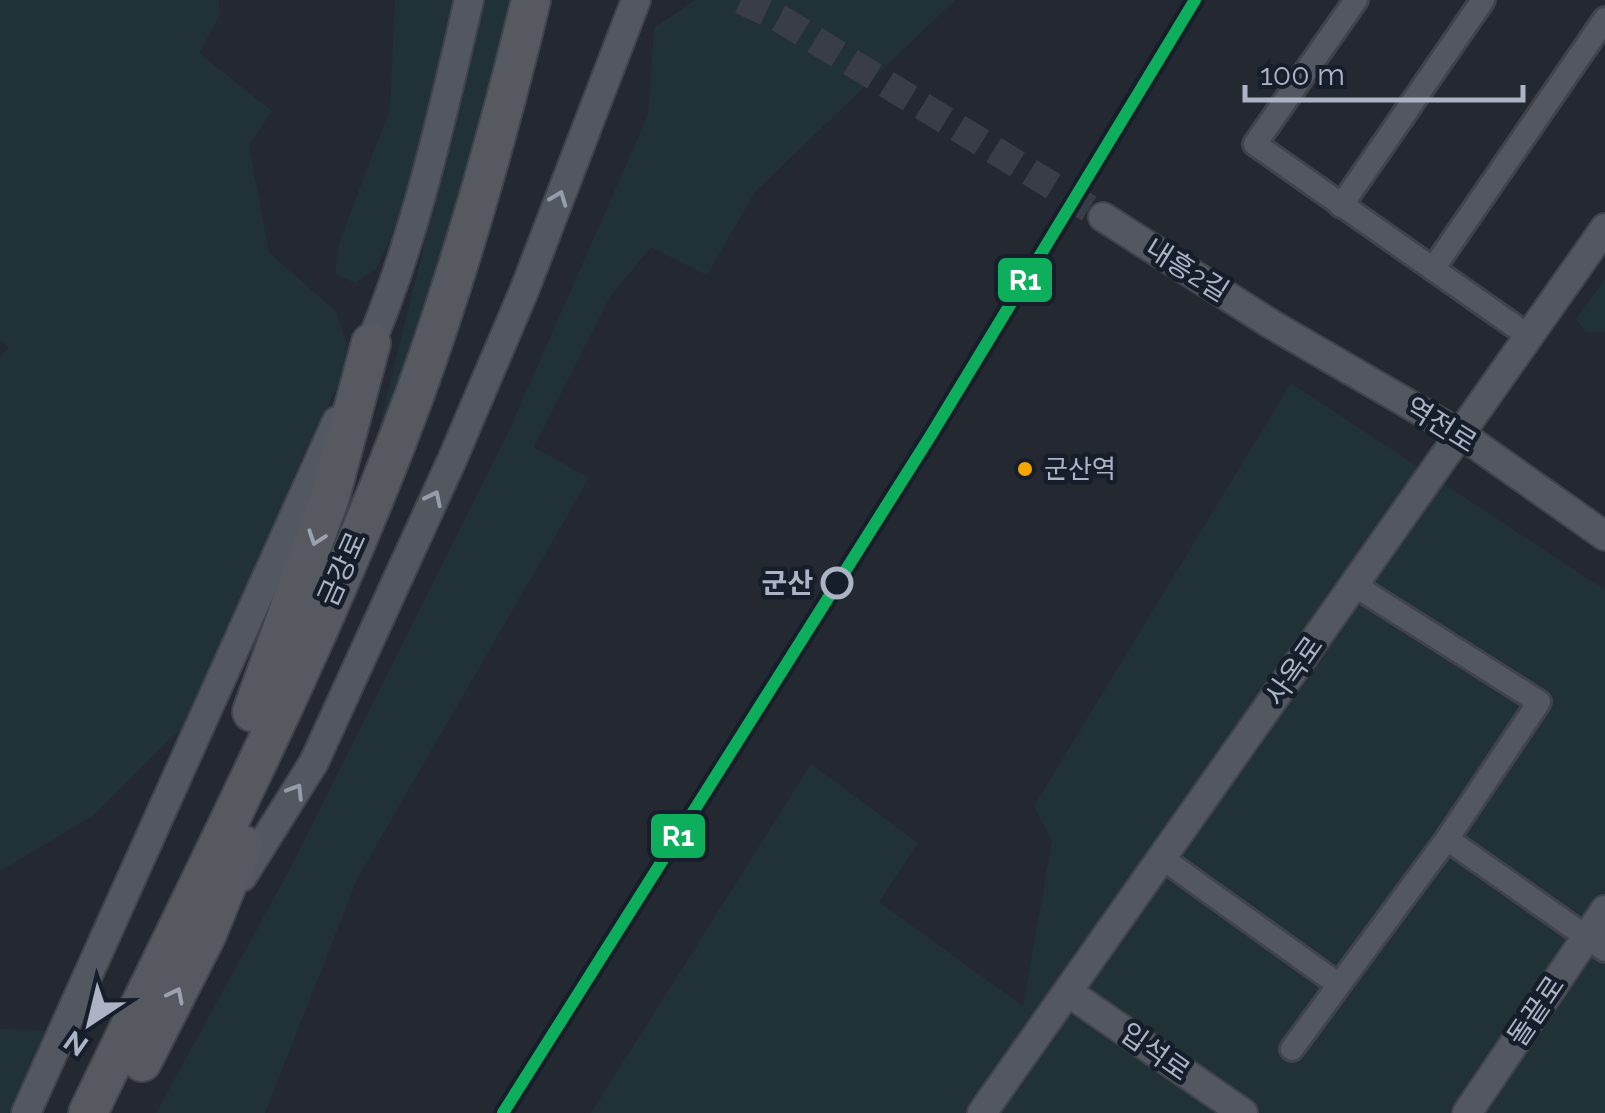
<svg xmlns="http://www.w3.org/2000/svg" width="1605" height="1113" font-family="Raleway,'Noto Sans KR',sans-serif">
<style>
.green{fill:#213236}
.lines{fill:none;stroke-linecap:round;stroke-linejoin:round}
.tertiary-tunnel{stroke:#383d46;stroke-width:28;stroke-dasharray:28 14;stroke-linecap:butt}
.minor-casing{stroke:#40434a;stroke-width:28}
.tertiary-casing{stroke:#40434a;stroke-width:32}
.trunk-casing{stroke:#40444d;stroke-width:42}
.minor{stroke:#525760;stroke-width:22}
.tertiary{stroke:#525760;stroke-width:28}
.trunk{stroke:#565a60;stroke-width:38}
.rail-1-casing{stroke:#171e2b;stroke-width:20}
.rail-1{stroke:#0daf5c;stroke-width:12}
.oneway{stroke:#959cab}
.oneway2{stroke:#9aa1b0}
.bus-dot{fill:#f7a600;stroke:#171e2b;stroke-width:4}
.stop-dot{fill:#171e2b;stroke:#abb3c4;stroke-width:5}
.labels{text-anchor:middle;dominant-baseline:central;stroke-width:9;stroke-linejoin:round;paint-order:stroke}
.bus-label{font-size:26px;fill:#abb3c4;stroke:#171e2b;text-anchor:start}
.street-label{font-size:28px;fill:#abb3c4;stroke:#171e2b}
.stop-label{font-size:28px;font-weight:bold;fill:#abb3c4;stroke:#171e2b;text-anchor:end}
.line-badge{stroke:#171e2b;stroke-width:4}
.badge-label{font-size:28px;text-anchor:middle;font-weight:bold;fill:#fff}
</style>
<rect width="100%" height="100%" fill="#242830"/>
<g class="green">
<path d="M 0,0 L 219,0 L 220,15 L 199,53 L 272,111 L 249,145 L 269,253 L 336,311 L 352,358 L 303,455 L 192,727 L 173,736 L 94,815 L 0,871 L 0,357 L 9,347 L 0,340 Z"/>
<path d="M 395,0 L 457,0 L 399,219 L 377,268 L 355,283 L 335,274 L 339,243 L 390,109 Z"/>
<path d="M 477,0 L 514,0 L 492,110 L 399,404 L 376,439 L 431,217 Z"/>
<path d="M 695,0 L 955,0 L 755,192 L 707,275 L 651,247 L 609,298 L 534,447 L 589,478 L 358,877 L 265,1113 L 156,1113 L 291,867 L 508,433 L 648,115 L 654,28 Z"/>
<path d="M 1605,279 L 1605,332 L 1586,332 L 1576,319 Z"/>
<path d="M 1291,383 L 1605,590 L 1605,1113 L 591,1113 L 811,764 L 918,843 L 879,902 L 1023,1006 L 1052,841 L 1034,806 Z"/>
<path d="M 0,1029 L 48,1031 L 9,1113 L 0,1113 Z"/>
</g>
<g class="lines">
<path class="tertiary-tunnel" d="M 741,0 L 779,18 L 1103,217"/>
<g class="minor-casing">
<g id="minor">
<path d="M 1356,0 L 1255,144 L 1530,337"/>
<path d="M 1341,206 L 1483,0"/>
<path d="M 1433,269 L 1605,19"/>
<path d="M 1447,839 L 1605,950"/>
<path d="M 1162,858 L 1339,985 L 1447,839 L 1539,702 L 1354,585"/>
<path d="M 1292,1049 L 1339,985"/>
</g>
</g>
<g class="tertiary-casing">
<g id="tertiary">
<path d="M 1103,217 L 1271,324 L 1462,435 L 1605,536"/>
<path d="M 364,359 C 414,245 441,120 469,0"/>
<path d="M 242,877 L 314,762 L 452,460 L 524,291 L 636,0"/>
<path d="M 1068,992 L 1243,1113"/>
<path d="M 26,1113 L 337,421"/>
<path d="M 982,1113 L 1605,228"/>
<path d="M 1467,1113 L 1605,910"/>
</g>
</g>
<g class="trunk-casing">
<g id="trunk">
<path d="M 252,712 L 330,497 L 371,343"/>
<path d="M 142,1062 L 207,934 L 243,845"/>
<path d="M 88,1113 C 202,875 325,639 416,391 C 462,263 499,132 531,0"/>
</g>
</g>
<use href="#minor" class="minor"/>
<use href="#tertiary" class="tertiary"/>
<use href="#trunk" class="trunk"/>
<g class="rail-1-casing">
<path id="rail-1" d="M 503,1113 L 931,435 L 1195,0"/>
</g>
<use href="#rail-1" class="rail-1"/>
</g>
<defs><path id="oneway-chevron" d="M-2-3.5L2.5 0L-2 3.5" fill="none" stroke-width="1.6" stroke-linecap="round" stroke-linejoin="round" transform="scale(2.5)"/></defs>
<g class="oneway">
<use href="#oneway-chevron" transform="translate(559 198) rotate(-69)"/>
<use href="#oneway-chevron" transform="translate(434 498) rotate(-64)"/>
<use href="#oneway-chevron" transform="translate(296 791) rotate(-58)"/>
</g>
<g class="oneway2">
<use href="#oneway-chevron" transform="translate(316 538) rotate(109)"/>
<use href="#oneway-chevron" transform="translate(176 995) rotate(-63)"/>
</g>
<circle class="bus-dot" cx="1025" cy="469" r="9"/>
<circle class="stop-dot" cx="837" cy="583" r="14"/>
<g class="labels">
<g class="bus-label">
<text x="1044" y="469">군산역</text>
</g>
<g class="street-label">
<text transform="translate(1187 270) rotate(32)">내흥2길</text>
<text transform="translate(1441 425) rotate(32)">역전로</text>
<text transform="translate(342 569) rotate(-66)">금강로</text>
<text transform="translate(1294 671) rotate(-55)">사옥로</text>
<text transform="translate(1536 1011) rotate(-56)">돌끝로</text>
<text transform="translate(1155 1052) rotate(35)">입석로</text>
</g>
<g class="stop-label">
<text x="813" y="583">군산</text>
</g>
</g>
<g class="line-badge">
<rect x="996" y="256" width="58" height="48" rx="10" fill="#0daf5c"/>
<rect x="649" y="812" width="58" height="48" rx="10" fill="#0daf5c"/>
</g>
<g class="badge-label">
<text x="1025" y="290">R1</text>
<text x="678" y="846">R1</text>
</g>
<g transform="translate(90 1023) rotate(215)" stroke="#171e2b" stroke-width="8" paint-order="stroke">
<path d="M0-8L18 38L0 25L-18 38Z" fill="#abb3c4"/>
<text y="-15" font-size="28" font-weight="bold" text-anchor="middle" fill="#abb3c4">N</text>
</g>
<path d="M1245 85v15h278v-15" fill="none" stroke="#abb3c4" stroke-width="5"/>
<text x="1260" y="85" font-size="30" fill="#abb3c4" stroke="#171e2b" stroke-width="8" paint-order="stroke">100 m</text>
</svg>
